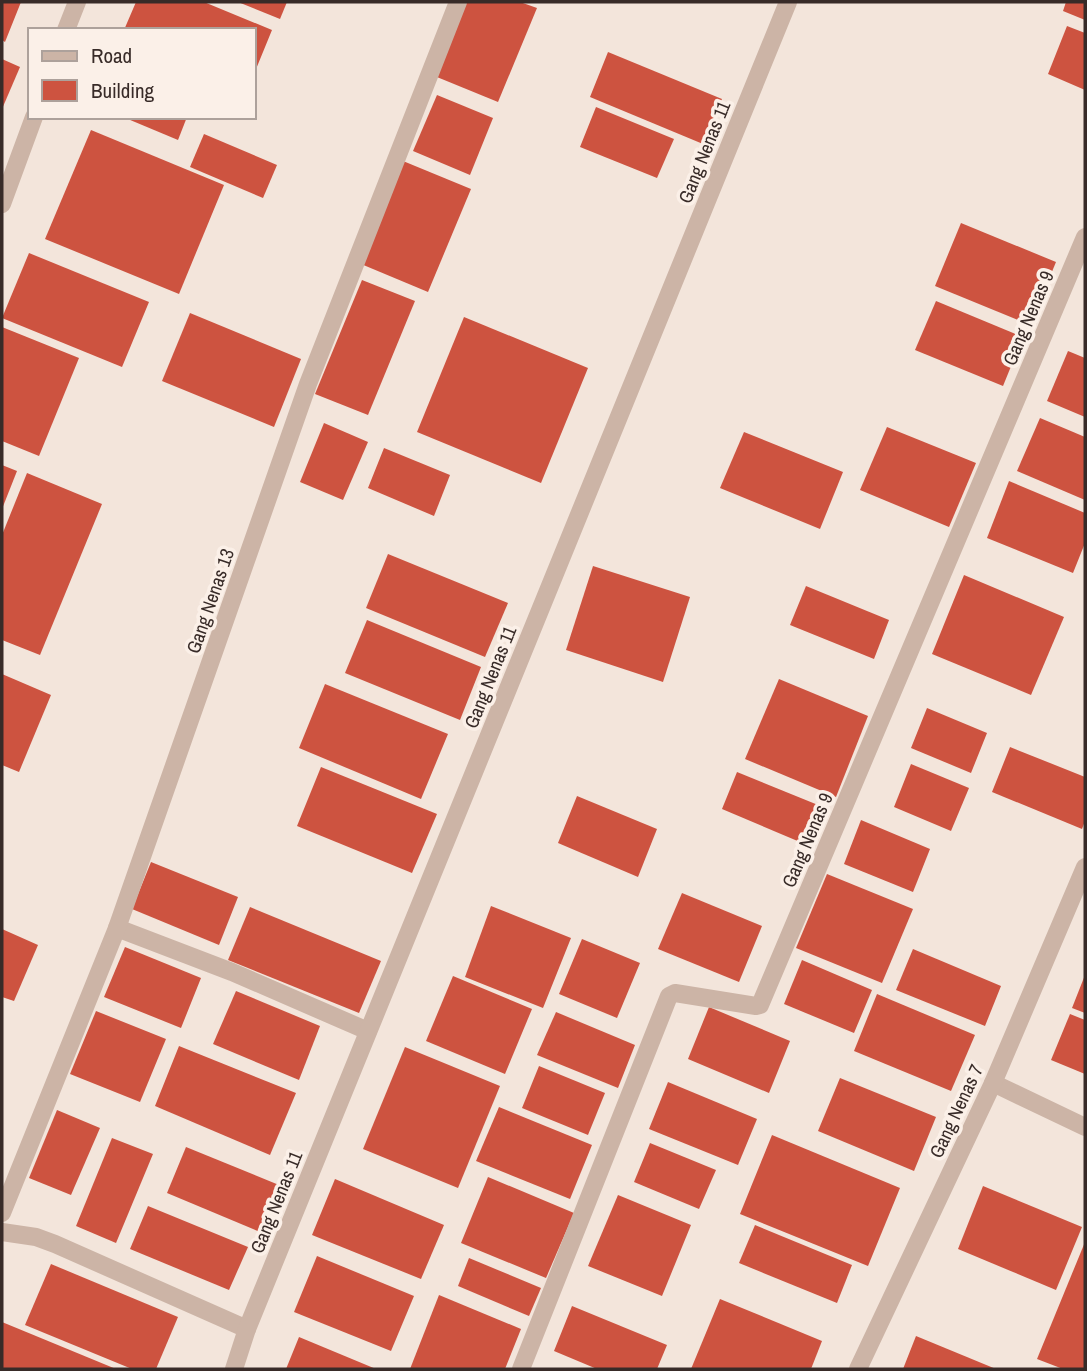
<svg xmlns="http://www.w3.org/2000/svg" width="1087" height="1371" font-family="'Archivo Narrow',sans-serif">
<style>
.building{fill:#cd5340}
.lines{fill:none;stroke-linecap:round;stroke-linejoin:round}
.minor{stroke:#ccb4a6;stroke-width:18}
.labels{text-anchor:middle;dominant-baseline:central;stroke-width:7;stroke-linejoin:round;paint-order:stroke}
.street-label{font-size:19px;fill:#382b28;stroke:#fbf0e8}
</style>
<rect width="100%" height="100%" fill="#f3e5db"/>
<g class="building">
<path d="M 2,2 L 21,2 L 5,42 L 2,40 Z"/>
<path d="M 136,2 L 204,2 L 272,30 L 254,74 L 254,30 L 124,30 Z"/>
<path d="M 238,2 L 287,2 L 280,19 Z"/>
<path d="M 462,2 L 520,2 L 537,8 L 498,102 L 432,75 Z"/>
<path d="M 1066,2 L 1085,2 L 1085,20 L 1063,11 Z"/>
<path d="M 1067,26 L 1085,33 L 1085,90 L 1048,74 Z"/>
<path d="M 608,52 L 722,99 L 703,144 L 590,97 Z"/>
<path d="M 2,59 L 20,67 L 2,109 Z"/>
<path d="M 437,95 L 493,118 L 470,175 L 413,151 Z"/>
<path d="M 596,107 L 674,139 L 657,178 L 580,147 Z"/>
<path d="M 123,117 L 187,117 L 178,140 Z"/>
<path d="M 91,130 L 224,185 L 179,294 L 45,239 Z"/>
<path d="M 204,134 L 277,165 L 263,198 L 190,167 Z"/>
<path d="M 403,161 L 471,189 L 428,292 L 361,264 Z"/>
<path d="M 961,223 L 1056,262 L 1030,325 L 935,286 Z"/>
<path d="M 29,253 L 149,302 L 122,367 L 2,318 Z"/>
<path d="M 362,280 L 415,301 L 368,415 L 315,394 Z"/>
<path d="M 936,301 L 1023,337 L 1003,386 L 915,350 Z"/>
<path d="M 190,313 L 301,359 L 274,427 L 162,381 Z"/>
<path d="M 464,317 L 588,368 L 541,483 L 417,432 Z"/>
<path d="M 2,327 L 79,358 L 39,456 L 2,441 Z"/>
<path d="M 1068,351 L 1085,358 L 1085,417 L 1047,401 Z"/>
<path d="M 1040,418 L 1085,437 L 1085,500 L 1017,471 Z"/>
<path d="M 324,423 L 368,442 L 343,500 L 300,482 Z"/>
<path d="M 887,427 L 976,463 L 949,527 L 860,490 Z"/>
<path d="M 744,432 L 843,472 L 820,529 L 720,488 Z"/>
<path d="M 384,448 L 450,475 L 434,516 L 368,488 Z"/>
<path d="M 2,465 L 17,471 L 2,509 Z"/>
<path d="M 27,473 L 102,504 L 40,655 L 2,640 L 2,535 Z"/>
<path d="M 1009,481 L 1085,513 L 1085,543 L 1073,573 L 987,538 Z"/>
<path d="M 388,554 L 508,603 L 485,657 L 366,608 Z"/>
<path d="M 593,566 L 690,597 L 663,682 L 566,650 Z"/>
<path d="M 964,575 L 1064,617 L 1031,695 L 932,654 Z"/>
<path d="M 806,586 L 889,620 L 874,659 L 790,625 Z"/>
<path d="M 367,620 L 481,667 L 460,720 L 345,673 Z"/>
<path d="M 2,674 L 51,695 L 19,772 L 2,765 Z"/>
<path d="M 779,679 L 868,716 L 836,797 L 745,759 Z"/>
<path d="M 325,684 L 448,734 L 421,799 L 299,748 Z"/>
<path d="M 927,708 L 987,733 L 971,773 L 911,748 Z"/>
<path d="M 1010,747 L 1085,777 L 1085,821 L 1082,829 L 992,792 Z"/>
<path d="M 911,764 L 969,788 L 951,831 L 894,807 Z"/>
<path d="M 321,767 L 437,814 L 412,873 L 297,826 Z"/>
<path d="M 737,772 L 823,807 L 807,845 L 722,809 Z"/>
<path d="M 577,796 L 657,829 L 638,877 L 558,843 Z"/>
<path d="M 861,820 L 930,849 L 913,892 L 844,864 Z"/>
<path d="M 151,862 L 238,897 L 219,945 L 132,909 Z"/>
<path d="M 827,874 L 913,909 L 882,983 L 796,948 Z"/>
<path d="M 682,893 L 762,926 L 739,982 L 658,949 Z"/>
<path d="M 491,906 L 571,938 L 543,1008 L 465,977 Z"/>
<path d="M 250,907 L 381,961 L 359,1013 L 228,960 Z"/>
<path d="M 2,929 L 38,945 L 14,1001 L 2,997 Z"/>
<path d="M 582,939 L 640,963 L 617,1018 L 559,994 Z"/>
<path d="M 125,947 L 201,978 L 181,1028 L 104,997 Z"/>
<path d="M 913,949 L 1001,986 L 985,1026 L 896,990 Z"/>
<path d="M 802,960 L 872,990 L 854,1033 L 784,1004 Z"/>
<path d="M 1085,975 L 1085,1013 L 1072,1008 Z"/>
<path d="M 453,976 L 532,1009 L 505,1074 L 426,1041 Z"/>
<path d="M 236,991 L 320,1026 L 299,1080 L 213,1044 Z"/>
<path d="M 877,994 L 975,1035 L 951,1091 L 854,1051 Z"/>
<path d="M 709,1007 L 790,1041 L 769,1093 L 688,1059 Z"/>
<path d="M 96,1011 L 166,1039 L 140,1102 L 70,1074 Z"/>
<path d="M 556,1012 L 635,1045 L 618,1088 L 537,1055 Z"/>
<path d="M 1070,1014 L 1085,1020 L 1085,1074 L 1051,1060 Z"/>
<path d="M 179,1046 L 296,1093 L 270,1155 L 155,1106 Z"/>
<path d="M 405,1047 L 500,1086 L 458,1188 L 363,1149 Z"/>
<path d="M 539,1066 L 605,1093 L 588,1135 L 522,1108 Z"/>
<path d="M 840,1078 L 936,1117 L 914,1171 L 818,1131 Z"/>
<path d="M 668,1082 L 757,1119 L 738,1165 L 649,1129 Z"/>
<path d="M 499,1107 L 592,1145 L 570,1199 L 476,1161 Z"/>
<path d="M 57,1110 L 100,1128 L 71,1195 L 29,1178 Z"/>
<path d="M 772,1135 L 900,1188 L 868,1266 L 740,1214 Z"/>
<path d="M 112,1138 L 153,1154 L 116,1243 L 76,1226 Z"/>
<path d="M 650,1143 L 716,1170 L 699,1209 L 634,1182 Z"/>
<path d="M 186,1147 L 279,1185 L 260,1232 L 167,1193 Z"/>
<path d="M 488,1177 L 574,1213 L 546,1278 L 461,1243 Z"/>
<path d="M 335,1179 L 444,1225 L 421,1279 L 312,1235 Z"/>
<path d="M 983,1186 L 1082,1227 L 1056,1290 L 958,1249 Z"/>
<path d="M 618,1195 L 691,1225 L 662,1296 L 588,1266 Z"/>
<path d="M 148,1206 L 248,1247 L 229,1290 L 130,1249 Z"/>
<path d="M 755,1225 L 852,1265 L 837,1303 L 739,1263 Z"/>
<path d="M 1085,1242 L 1085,1369 L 1063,1369 L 1037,1359 Z"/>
<path d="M 317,1256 L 414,1296 L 391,1351 L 294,1312 Z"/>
<path d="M 469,1258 L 541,1288 L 529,1316 L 458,1286 Z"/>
<path d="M 51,1264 L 178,1317 L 156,1369 L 132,1369 L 25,1325 Z"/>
<path d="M 439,1295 L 521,1329 L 505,1369 L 410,1369 Z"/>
<path d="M 720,1299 L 822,1341 L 811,1369 L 691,1369 Z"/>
<path d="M 572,1306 L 667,1345 L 657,1369 L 597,1369 L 554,1351 Z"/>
<path d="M 2,1322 L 116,1369 L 2,1369 Z"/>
<path d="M 916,1336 L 996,1369 L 903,1369 Z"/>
<path d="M 299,1337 L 376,1369 L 286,1369 Z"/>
</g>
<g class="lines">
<g class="minor">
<path d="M 66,30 L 77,2"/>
<path d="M 2,204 L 34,117"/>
<path d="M 117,928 L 232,972 L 368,1031"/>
<path d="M 993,1083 L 1085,1127"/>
<path d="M 2,1213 L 117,928 L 308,384 L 458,2"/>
<path d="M 2,1232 L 36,1237 L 55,1244 L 247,1329"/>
<path d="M 234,1369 L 247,1329 L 788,2"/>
<path d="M 521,1369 L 669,996 L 675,993 L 756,1006 L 760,1005 L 1085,237"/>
<path d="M 858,1369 L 993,1083 L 1085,867"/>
</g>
</g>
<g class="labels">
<g class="street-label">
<text transform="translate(704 152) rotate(-68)">Gang Nenas 11</text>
<text transform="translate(1028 318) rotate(-67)">Gang Nenas 9</text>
<text transform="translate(210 601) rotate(-71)">Gang Nenas 13</text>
<text transform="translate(490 677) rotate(-68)">Gang Nenas 11</text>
<text transform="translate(807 840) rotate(-67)">Gang Nenas 9</text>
<text transform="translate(956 1111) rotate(-65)">Gang Nenas 7</text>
<text transform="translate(276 1202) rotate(-68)">Gang Nenas 11</text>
</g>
</g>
<rect width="1087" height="1371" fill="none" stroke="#382b28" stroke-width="7"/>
<rect x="28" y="28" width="228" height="91" fill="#fbf0e8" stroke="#ada19b" stroke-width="2"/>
<rect x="42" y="51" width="35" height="10" fill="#ccb4a6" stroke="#ada19b" stroke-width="2"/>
<text x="91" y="63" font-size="21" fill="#382b28">Road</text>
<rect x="42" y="80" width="35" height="21" fill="#cd5340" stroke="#ada19b" stroke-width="2"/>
<text x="91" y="98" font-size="21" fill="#382b28">Building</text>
</svg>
